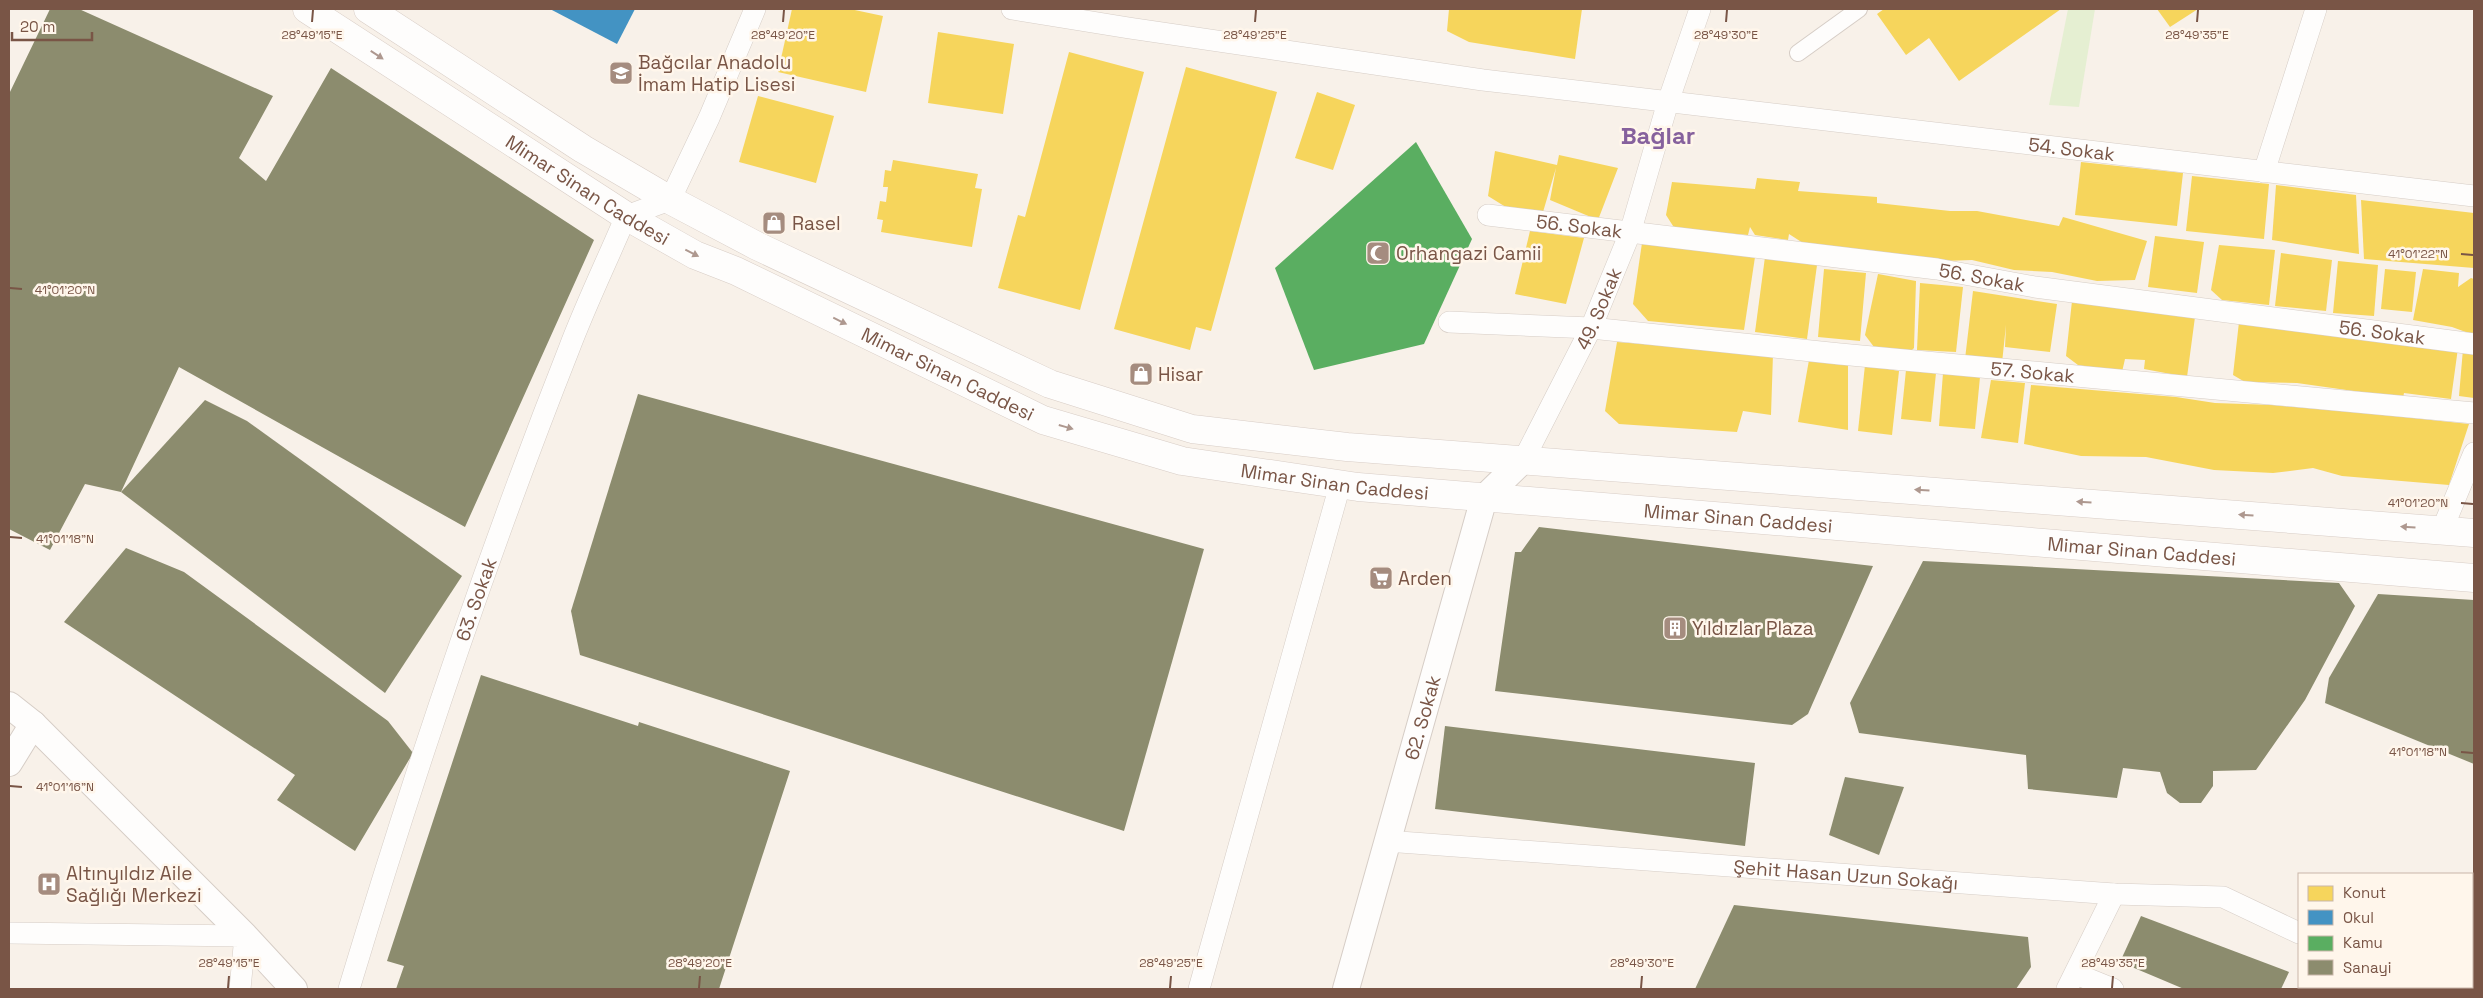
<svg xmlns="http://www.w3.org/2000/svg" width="2483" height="998" font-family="'Space Grotesk',sans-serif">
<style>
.green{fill:#e5efd2}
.homes{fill:#f6d55c}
.schools{fill:#4393c3}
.public{fill:#5aae61}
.industry{fill:#8c8c6e}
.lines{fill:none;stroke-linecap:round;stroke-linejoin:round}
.pedestrian-casing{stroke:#d6cdc6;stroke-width:18}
.minor-casing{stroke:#d6cdc6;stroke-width:22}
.tertiary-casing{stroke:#d6cdc6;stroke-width:28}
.secondary-casing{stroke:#d8cdc6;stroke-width:29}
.pedestrian{stroke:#fefdfc;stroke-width:16}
.minor{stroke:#fefdfc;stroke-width:21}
.tertiary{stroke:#fefdfc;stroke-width:26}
.secondary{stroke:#fefdfc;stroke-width:28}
.oneway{fill:#ae988f}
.ticks{fill:none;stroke:#795546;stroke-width:2}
.labels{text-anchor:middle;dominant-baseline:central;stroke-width:5;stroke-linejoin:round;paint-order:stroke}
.poi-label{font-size:19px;fill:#795546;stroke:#fff6eb;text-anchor:start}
.street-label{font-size:19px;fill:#795546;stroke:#fff6eb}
.district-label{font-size:24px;font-weight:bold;fill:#86619d;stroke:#fff6eb}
.ticks-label{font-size:12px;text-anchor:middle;fill:#795546;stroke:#fff6eb;stroke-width:5;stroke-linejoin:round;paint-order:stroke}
</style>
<rect width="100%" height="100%" fill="#f8f1e9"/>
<path class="green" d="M 2068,9 L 2095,9 L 2079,107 L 2049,105 Z"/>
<g class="homes">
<path d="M 792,9 L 850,9 L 883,16 L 866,92 L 778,72 Z"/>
<path d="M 1449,9 L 1582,9 L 1575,59 L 1469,42 L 1447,31 Z"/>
<path d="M 1884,9 L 2061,9 L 1959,81 L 1929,38 L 1906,55 L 1877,14 Z"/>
<path d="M 2157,9 L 2198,9 L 2170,27 Z"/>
<path d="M 938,32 L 1014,44 L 1003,114 L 928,103 Z"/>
<path d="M 1069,52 L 1144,72 L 1080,310 L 998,288 L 1018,215 L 1025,217 Z"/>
<path d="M 1186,67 L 1277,92 L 1211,331 L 1196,327 L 1190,350 L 1114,329 Z"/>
<path d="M 1317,92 L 1355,105 L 1333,170 L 1295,158 Z"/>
<path d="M 758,96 L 834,116 L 816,183 L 739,162 Z"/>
<path d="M 1495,151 L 1557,165 L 1559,155 L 1618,168 L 1598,220 L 1550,200 L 1556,168 L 1543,212 L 1509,209 L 1488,196 Z"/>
<path d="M 893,160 L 978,174 L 975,188 L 982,189 L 972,247 L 881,232 L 883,220 L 877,219 L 880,201 L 886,202 L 888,187 L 883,187 L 885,170 L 891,171 Z"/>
<path d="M 2081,162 L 2183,173 L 2177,226 L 2075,215 Z"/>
<path d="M 2192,176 L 2269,184 L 2264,239 L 2186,231 Z"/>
<path d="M 1757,178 L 1800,182 L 1798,191 L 1877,197 L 1877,203 L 1950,211 L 1977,211 L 2059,226 L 2063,217 L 2147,241 L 2135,280 L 2097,281 L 2052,272 L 2014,270 L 1972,260 L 1944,261 L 1803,243 L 1789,234 L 1788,240 L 1755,235 L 1750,227 L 1748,235 L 1675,229 L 1666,215 L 1672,182 L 1755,189 Z"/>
<path d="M 2276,185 L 2356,195 L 2359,254 L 2272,240 Z"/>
<path d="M 2361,200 L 2474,213 L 2474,268 L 2364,259 Z"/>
<path d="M 1530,231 L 1584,238 L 1566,304 L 1515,294 Z"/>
<path d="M 2155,236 L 2204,242 L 2197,293 L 2148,287 Z"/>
<path d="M 1642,243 L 1755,257 L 1744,330 L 1648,321 L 1633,304 Z"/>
<path d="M 2219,245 L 2275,250 L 2269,305 L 2222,300 L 2211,290 Z"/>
<path d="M 2281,253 L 2332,260 L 2326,311 L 2275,306 Z"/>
<path d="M 1765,257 L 1817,265 L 1807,339 L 1755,332 Z"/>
<path d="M 2338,261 L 2378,265 L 2374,316 L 2333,313 Z"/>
<path d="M 1824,269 L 1866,273 L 1860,341 L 1818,337 Z"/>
<path d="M 2385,269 L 2416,272 L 2412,312 L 2381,309 Z"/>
<path d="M 2423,269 L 2459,273 L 2458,287 L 2471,278 L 2474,279 L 2474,335 L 2452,327 L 2413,320 Z"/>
<path d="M 1878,274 L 1916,281 L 1914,348 L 1910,352 L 1874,347 L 1865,335 Z"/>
<path d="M 1920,283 L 1963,287 L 1956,352 L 1917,350 Z"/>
<path d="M 1973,291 L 2057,304 L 2050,352 L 2005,347 L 2006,325 L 2002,363 L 1965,359 Z"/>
<path d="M 2072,301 L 2195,317 L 2187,377 L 2144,369 L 2145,360 L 2125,359 L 2122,372 L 2078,365 L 2066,356 Z"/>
<path d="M 2239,322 L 2458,348 L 2451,399 L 2404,393 L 2403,398 L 2297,383 L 2245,382 L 2233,375 Z"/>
<path d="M 1617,342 L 1773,354 L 1771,415 L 1743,411 L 1737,432 L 1619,424 L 1605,411 Z"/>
<path d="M 2463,349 L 2474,350 L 2474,398 L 2459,396 Z"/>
<path d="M 1809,360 L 1848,363 L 1848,430 L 1798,422 Z"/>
<path d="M 1865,365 L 1899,371 L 1892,435 L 1858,431 Z"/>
<path d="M 1906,370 L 1936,373 L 1931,422 L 1901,419 Z"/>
<path d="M 1943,373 L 1980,377 L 1975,429 L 1939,426 Z"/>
<path d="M 1991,380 L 2025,383 L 2018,443 L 1981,438 Z"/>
<path d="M 2031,385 L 2176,397 L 2215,403 L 2272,405 L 2375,414 L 2469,424 L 2449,485 L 2342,476 L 2313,468 L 2273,473 L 2214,470 L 2146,457 L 2081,456 L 2024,444 Z"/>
</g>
<path class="schools" d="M 550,9 L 635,9 L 617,44 Z"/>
<path class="public" d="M 1416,142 L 1472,239 L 1424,344 L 1314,370 L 1275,268 Z"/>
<g class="industry">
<path d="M 50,9 L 79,9 L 273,96 L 239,158 L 266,181 L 331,68 L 594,240 L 465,527 L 179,367 L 121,492 L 85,484 L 50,550 L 9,529 L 9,94 Z"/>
<path d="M 638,394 L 1204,549 L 1124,831 L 580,655 L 571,611 Z"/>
<path d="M 205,400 L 247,421 L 462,576 L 385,693 L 121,492 Z"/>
<path d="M 1539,527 L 1873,566 L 1808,714 L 1792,725 L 1495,691 L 1515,552 L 1521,552 Z"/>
<path d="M 126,548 L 184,572 L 388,721 L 413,753 L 355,851 L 277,800 L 295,775 L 64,622 Z"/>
<path d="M 1923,561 L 2339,583 L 2355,606 L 2305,700 L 2256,770 L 2213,771 L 2213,786 L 2201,803 L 2180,803 L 2167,793 L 2160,772 L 2123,768 L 2117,798 L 2028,789 L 2026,755 L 1859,733 L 1850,703 Z"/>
<path d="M 2378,594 L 2474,600 L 2474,764 L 2325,703 L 2329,678 Z"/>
<path d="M 481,675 L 638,726 L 639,722 L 790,771 L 719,989 L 396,989 L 404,966 L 387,961 Z"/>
<path d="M 1445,726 L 1755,763 L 1745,846 L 1435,809 Z"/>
<path d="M 1845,777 L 1904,787 L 1879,855 L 1829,835 Z"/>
<path d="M 1734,905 L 2028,937 L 2031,967 L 2016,989 L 1695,989 Z"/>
<path d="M 2141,916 L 2289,972 L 2281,989 L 2184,989 L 2120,962 Z"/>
</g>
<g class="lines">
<g class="pedestrian-casing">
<path id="pedestrian" d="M 1798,53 L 1859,9"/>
</g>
<g class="minor-casing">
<g id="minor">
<path id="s1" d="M 1012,9 L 1129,28 L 1483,80 L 2474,196"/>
<path d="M 2264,172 L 2316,9"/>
<path id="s2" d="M 1488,215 L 1937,269 L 2035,287 L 2474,344"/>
<path id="s3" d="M 1449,322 L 1591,328 L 1840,354 L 2474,413"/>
<path id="s4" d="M 1524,459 L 1591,328 L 1630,233 L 1668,102 L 1700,9"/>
<path d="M 2442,530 L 2474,453"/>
<path id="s5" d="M 1386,841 L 2114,894 L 2223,897 L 2299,933"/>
<path d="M 9,933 L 245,936 L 240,989"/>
<path d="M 2076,974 L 2113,989"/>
<path d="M 2415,987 L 2420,989"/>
<path id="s6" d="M 349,989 C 414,773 486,559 569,349 C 586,304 607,261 626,216 L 670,200 L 709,118 L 755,9"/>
<path d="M 1199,989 L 1340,485"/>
<path d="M 2067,989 L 2114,894"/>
</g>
</g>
<g class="tertiary-casing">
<g id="tertiary">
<path d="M 9,705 L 33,724 L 245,936 L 294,989"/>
<path d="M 9,763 L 33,724"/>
<path id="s7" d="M 1346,989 L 1484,498 L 1524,459"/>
</g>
</g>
<g class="secondary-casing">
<g id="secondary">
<path id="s8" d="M 307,9 L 626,216 L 695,255 L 736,271 L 1043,420 L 1182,461 L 1358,487 L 2474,578"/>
<path d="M 368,9 L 583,149 L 670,200 L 757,246 L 1050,384 L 1192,429 L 1347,447 L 2474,533"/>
<path d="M 2472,967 L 2474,962"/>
<path d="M 2460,989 L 2461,987"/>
</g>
</g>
<use href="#pedestrian" class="pedestrian"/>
<use href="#minor" class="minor"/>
<use href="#tertiary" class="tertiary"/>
<use href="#secondary" class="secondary"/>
</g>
<defs><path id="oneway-solid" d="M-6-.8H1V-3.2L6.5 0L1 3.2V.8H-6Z" transform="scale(1.25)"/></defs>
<g class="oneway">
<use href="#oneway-solid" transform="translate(377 55) rotate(33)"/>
<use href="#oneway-solid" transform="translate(692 253) rotate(27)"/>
<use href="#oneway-solid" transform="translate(840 321) rotate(26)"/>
<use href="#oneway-solid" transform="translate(1066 427) rotate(16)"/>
<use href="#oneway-solid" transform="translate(1922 490) rotate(-176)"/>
<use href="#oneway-solid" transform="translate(2084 502) rotate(-176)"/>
<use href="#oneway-solid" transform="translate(2246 515) rotate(-176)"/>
<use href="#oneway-solid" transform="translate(2408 527) rotate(-176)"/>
</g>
<path class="ticks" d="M 312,22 L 313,10M 783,22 L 784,10M 1255,22 L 1256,10M 1726,22 L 1727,10M 2197,22 L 2198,10M 2461,254 L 2473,255M 10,288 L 22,289M 2461,503 L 2473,504M 10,537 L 22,538M 2461,752 L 2473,753M 10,786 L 22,787M 228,988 L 229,976M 699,988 L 700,976M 1170,988 L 1171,976M 1641,988 L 1642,976M 2112,988 L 2113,976"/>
<defs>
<g id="school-square" transform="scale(1.25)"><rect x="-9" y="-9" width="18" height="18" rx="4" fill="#a58c7f" stroke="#fff6eb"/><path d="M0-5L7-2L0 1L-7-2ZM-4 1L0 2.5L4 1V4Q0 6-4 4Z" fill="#fff"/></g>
<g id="shop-square" transform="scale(1.25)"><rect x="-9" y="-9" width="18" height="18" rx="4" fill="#a58c7f" stroke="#fff6eb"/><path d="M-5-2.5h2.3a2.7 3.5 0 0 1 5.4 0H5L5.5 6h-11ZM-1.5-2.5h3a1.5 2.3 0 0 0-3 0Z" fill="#fff"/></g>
<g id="mosque-square" transform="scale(1.25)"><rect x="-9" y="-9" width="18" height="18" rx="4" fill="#a58c7f" stroke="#fff6eb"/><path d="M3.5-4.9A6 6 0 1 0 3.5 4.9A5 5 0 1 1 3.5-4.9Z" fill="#fff"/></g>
<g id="supermarket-square" transform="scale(1.25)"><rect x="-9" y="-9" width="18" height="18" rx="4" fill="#a58c7f" stroke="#fff6eb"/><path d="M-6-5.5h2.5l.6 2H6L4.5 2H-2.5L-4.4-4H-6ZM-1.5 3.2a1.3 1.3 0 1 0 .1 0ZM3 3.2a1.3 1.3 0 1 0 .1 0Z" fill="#fff"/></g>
<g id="building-square" transform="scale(1.25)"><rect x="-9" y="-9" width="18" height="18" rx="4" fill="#a58c7f" stroke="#fff6eb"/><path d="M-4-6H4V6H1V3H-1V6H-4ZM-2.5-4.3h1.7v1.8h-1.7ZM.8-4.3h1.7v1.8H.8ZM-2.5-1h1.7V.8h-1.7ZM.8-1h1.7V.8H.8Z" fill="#fff"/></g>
<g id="hospital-square" transform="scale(1.25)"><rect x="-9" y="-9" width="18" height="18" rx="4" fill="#a58c7f" stroke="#fff6eb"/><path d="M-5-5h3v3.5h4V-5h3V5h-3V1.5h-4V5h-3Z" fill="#fff"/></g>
</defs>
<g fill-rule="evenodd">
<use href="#school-square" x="621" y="73"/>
<use href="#shop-square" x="774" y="223"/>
<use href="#mosque-square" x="1378" y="253"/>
<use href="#shop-square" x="1141" y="374"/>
<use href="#supermarket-square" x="1381" y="578"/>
<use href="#building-square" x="1675" y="628"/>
<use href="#hospital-square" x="49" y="884"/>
</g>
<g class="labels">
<g class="poi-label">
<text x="638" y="62">Bağcılar Anadolu<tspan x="638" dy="22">İmam Hatip Lisesi</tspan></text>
<text x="792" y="223">Rasel</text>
<text x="1396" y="253">Orhangazi Camii</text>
<text x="1158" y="374">Hisar</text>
<text x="1398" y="578">Arden</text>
<text x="1692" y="628">Yıldızlar Plaza</text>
<text x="66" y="873">Altınyıldız Aile<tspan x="66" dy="22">Sağlığı Merkezi</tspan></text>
</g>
<g class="street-label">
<text stroke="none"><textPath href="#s1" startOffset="1069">54. Sokak</textPath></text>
<text stroke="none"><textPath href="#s8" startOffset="334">Mimar Sinan Caddesi</textPath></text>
<text stroke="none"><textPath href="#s2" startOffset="92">56. Sokak</textPath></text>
<text stroke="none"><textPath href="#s2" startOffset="498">56. Sokak</textPath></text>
<text stroke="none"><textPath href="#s4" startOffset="168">49. Sokak</textPath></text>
<text stroke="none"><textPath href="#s2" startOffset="902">56. Sokak</textPath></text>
<text stroke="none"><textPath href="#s3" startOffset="586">57. Sokak</textPath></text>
<text stroke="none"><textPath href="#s8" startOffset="739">Mimar Sinan Caddesi</textPath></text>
<text stroke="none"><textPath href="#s8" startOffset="1144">Mimar Sinan Caddesi</textPath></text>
<text stroke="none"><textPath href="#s8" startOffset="1549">Mimar Sinan Caddesi</textPath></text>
<text stroke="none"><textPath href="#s8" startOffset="1954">Mimar Sinan Caddesi</textPath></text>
<text stroke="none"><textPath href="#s6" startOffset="410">63. Sokak</textPath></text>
<text stroke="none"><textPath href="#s7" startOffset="282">62. Sokak</textPath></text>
<text stroke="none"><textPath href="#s5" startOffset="461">Şehit Hasan Uzun Sokağı</textPath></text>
</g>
<g class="district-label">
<text x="1658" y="135">Bağlar</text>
</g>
</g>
<g class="ticks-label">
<text x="312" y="39">28°49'15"E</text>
<text x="783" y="39">28°49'20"E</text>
<text x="1255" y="39">28°49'25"E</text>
<text x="1726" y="39">28°49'30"E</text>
<text x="2197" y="39">28°49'35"E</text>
<text x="2418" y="258">41°01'22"N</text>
<text x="65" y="294">41°01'20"N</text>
<text x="2418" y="507">41°01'20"N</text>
<text x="65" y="543">41°01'18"N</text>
<text x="2418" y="756">41°01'18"N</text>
<text x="65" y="791">41°01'16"N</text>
<text x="229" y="967">28°49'15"E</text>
<text x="700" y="967">28°49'20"E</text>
<text x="1171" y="967">28°49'25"E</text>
<text x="1642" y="967">28°49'30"E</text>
<text x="2113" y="967">28°49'35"E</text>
</g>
<rect width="2483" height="998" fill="none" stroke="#795546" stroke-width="20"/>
<rect x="2298" y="873" width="175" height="115" fill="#fff6eb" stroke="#c9b6a9"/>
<rect x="2308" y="886" width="25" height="15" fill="#f6d55c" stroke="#c9b6a9"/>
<text x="2343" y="898" font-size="15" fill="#795546">Konut</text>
<rect x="2308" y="910" width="25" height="15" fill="#4393c3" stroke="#c9b6a9"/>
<text x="2343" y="923" font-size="15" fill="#795546">Okul</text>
<rect x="2308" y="936" width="25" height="15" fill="#5aae61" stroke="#c9b6a9"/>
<text x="2343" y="948" font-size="15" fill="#795546">Kamu</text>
<rect x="2308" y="960" width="25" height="15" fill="#8c8c6e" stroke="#c9b6a9"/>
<text x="2343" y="973" font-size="15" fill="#795546">Sanayi</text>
<path d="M12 32v8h80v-8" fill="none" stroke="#795546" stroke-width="2.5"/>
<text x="20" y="32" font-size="15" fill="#795546" stroke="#fff6eb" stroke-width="4" paint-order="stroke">20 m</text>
</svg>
